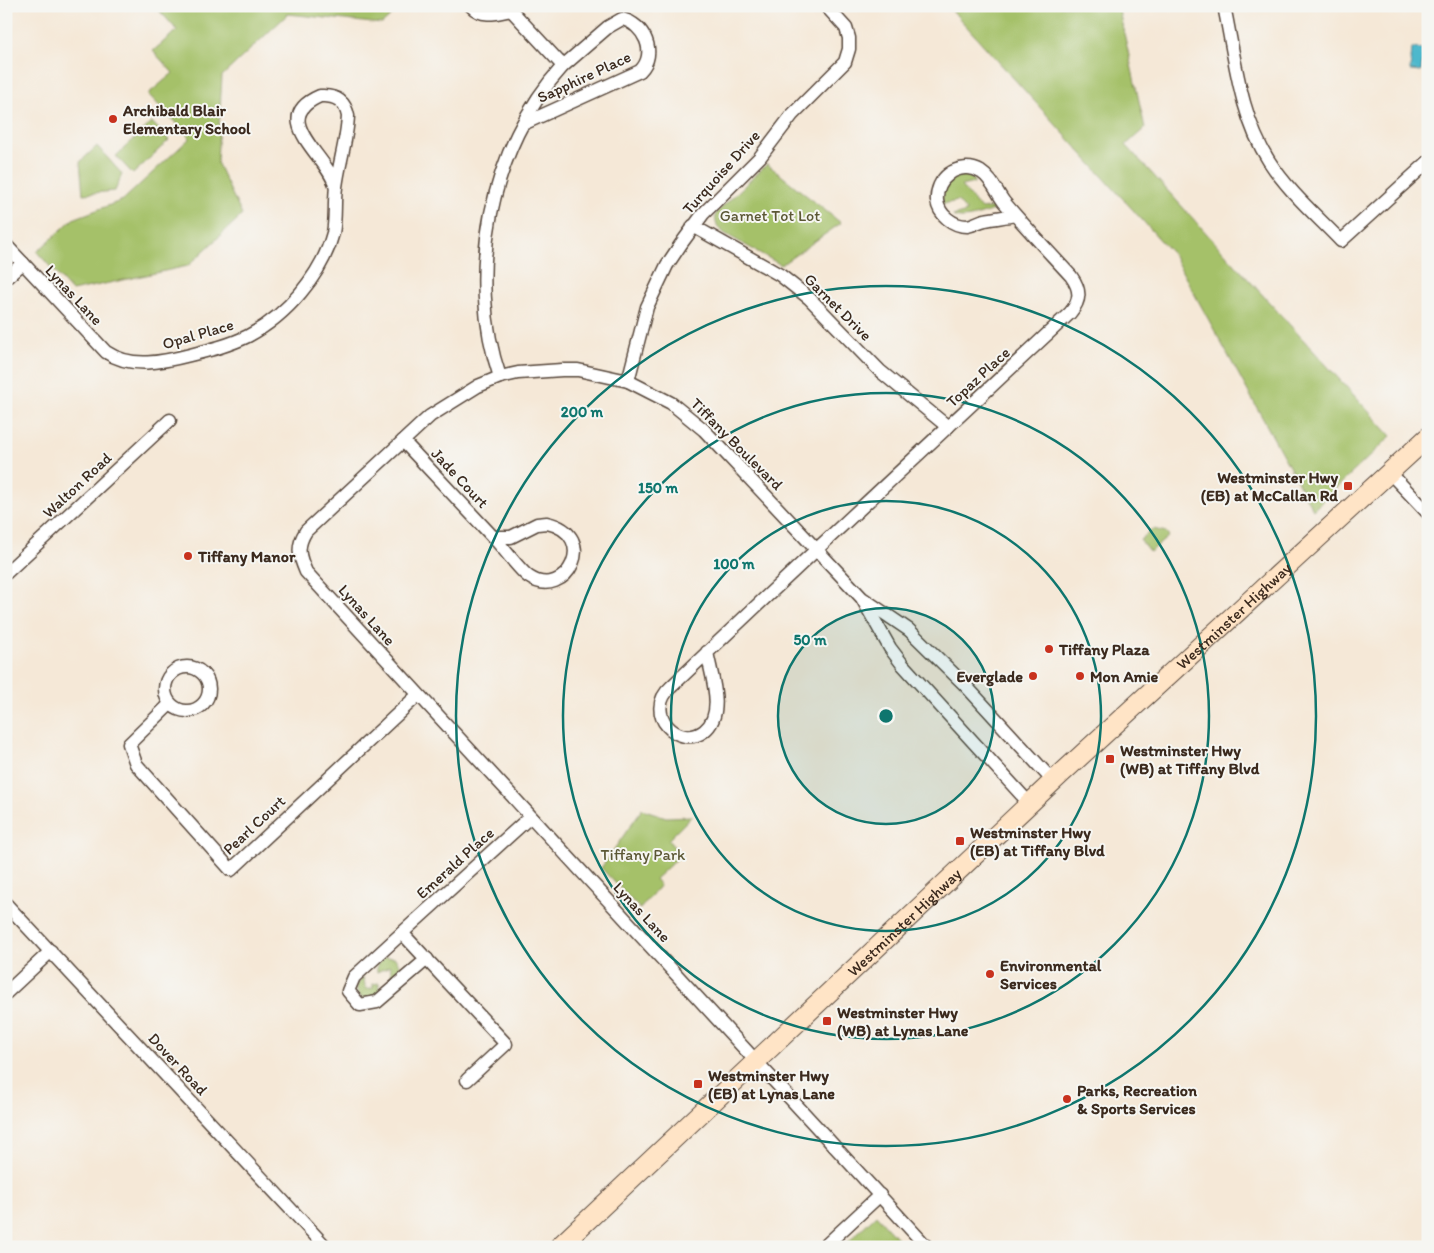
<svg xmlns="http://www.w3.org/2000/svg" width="1434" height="1253" font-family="Itim,sans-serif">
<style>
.green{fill:#a5c169;stroke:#707644}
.water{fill:#4eb8cc;stroke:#447175}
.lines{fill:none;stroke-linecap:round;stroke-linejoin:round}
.street-casing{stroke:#57463a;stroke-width:15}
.secondary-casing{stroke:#57463a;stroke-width:21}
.street{stroke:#fff;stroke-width:12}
.secondary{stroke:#ffe4c6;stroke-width:19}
.ring{fill:none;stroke:#0f766e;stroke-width:2.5}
.poi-dot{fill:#c8321e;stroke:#f6f6f2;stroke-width:2}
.labels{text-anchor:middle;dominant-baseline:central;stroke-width:4;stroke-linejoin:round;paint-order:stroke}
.street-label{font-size:16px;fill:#3b2a1e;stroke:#f6f6f2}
.poi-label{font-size:16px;font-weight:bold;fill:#3b2a1e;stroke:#f6f6f2;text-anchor:start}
.park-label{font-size:16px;fill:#5b5734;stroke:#f6f6f2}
.centre{fill:#0f766e;stroke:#f6f6f2;stroke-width:2.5}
.ring-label{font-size:15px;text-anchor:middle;font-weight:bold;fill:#0f766e;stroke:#f6f6f2;stroke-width:4;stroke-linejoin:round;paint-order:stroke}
</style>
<rect width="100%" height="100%" fill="#f6f6f2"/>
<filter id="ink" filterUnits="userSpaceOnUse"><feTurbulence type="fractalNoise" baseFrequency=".02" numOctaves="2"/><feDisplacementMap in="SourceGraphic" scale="10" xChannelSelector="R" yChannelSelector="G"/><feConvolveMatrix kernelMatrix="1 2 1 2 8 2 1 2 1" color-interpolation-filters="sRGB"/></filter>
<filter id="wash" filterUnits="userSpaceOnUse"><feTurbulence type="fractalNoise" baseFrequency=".0096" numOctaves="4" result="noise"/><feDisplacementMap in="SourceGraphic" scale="20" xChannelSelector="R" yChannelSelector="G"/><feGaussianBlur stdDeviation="1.12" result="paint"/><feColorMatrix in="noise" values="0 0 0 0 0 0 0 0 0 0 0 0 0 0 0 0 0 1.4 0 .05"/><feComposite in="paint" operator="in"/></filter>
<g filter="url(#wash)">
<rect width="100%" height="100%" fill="#f5e8d7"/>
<g class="green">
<path d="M 155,6 L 402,6 L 382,24 L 288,14 L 222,76 L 217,162 L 242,215 L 188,266 L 72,291 L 37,252 L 73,219 L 123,200 L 190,138 L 148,94 L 173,73 L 153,51 L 177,30 Z"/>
<path d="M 948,6 L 1118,6 L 1145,128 L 1126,145 L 1391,436 L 1313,510 L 1172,253 Z"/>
<path d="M 152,122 L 169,140 L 133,174 L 116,156 Z"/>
<path d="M 97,146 L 122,174 L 115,191 L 83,194 L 80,162 Z"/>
<path d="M 767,164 L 841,223 L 781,265 L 724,233 C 717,227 714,222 716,213 Z"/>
<path d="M 963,173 L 973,179 L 974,183 L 961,186 L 981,209 L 995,207 L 996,209 C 984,213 963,222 953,216 L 967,212 L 958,201 L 942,204 C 943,189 947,178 963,173 Z"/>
<path d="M 1153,529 L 1166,532 L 1169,536 L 1150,552 L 1140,540 Z"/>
<path d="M 642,809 L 666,817 L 692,816 L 668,840 L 681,855 L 655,879 L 660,885 L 640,909 L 601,868 Z"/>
<path d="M 385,957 L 395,958 L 401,967 L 398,974 L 392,978 L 390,966 L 377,972 L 377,964 Z"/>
<path d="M 363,977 L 366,989 L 373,988 L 373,984 L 379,983 L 380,990 L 373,998 L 364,999 L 358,995 L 356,987 Z"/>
<path d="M 876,1215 L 905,1247 L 843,1247 Z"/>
</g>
<path class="water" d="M 1412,48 L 1424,49 L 1421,72 L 1410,71 Z"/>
</g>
<g filter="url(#ink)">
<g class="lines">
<g class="street-casing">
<g id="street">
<path d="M 471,6 C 482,18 497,13 511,10 L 512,6"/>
<path d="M 1224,6 C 1235,58 1240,116 1269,161 C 1288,191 1317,216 1341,241 L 1428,162"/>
<path d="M 523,124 L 640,71 C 658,53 644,24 622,19 L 608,27 L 563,66"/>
<path d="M 693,226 L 780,275 L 809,298 L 880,371 L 948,427"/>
<path d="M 6,245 L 106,352 C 131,369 163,362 190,355 C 210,350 230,345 248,336 C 286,316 322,275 333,233 C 336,218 334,202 336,187 C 339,163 347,140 348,116 C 345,101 336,95 320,96 C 266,119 330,157 336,188"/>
<path d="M 6,278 L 23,263"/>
<path d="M 500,377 C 465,275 490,146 563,66 L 511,10"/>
<path d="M 628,381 L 647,307 L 667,265 L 681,244 L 703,214 L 760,157 L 792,115 L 845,62 L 849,49 L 849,38 L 846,28 L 826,6"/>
<path d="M 403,441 L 493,537"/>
<path d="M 1390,473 L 1428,513"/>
<path d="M 547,523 C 601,535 566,602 529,577 C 520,571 503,547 493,537 L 511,537 L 537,524 Z"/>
<path d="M 6,573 L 170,420"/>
<path d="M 863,600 L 890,648 L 903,665 L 1029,803"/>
<path d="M 707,652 C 711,675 726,714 704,731 C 679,750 642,713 671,687 C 803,561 937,437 1070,313 C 1081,300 1081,290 1071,276 C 1049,252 1026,228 1004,202 C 997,193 992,179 981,172 C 971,166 958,167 949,174 C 941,180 936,190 937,201 C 939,215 953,226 967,226 C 974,225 979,221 985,220 C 995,218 1005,217 1015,215"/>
<circle cx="187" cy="689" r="22"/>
<path d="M 170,704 L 129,744 L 136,764 L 231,870 L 418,695"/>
<path d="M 6,904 L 326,1247"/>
<path d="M 402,933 L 354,977 L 348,991 L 360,1005 L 377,1002 L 427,959"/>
<path d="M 6,993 L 51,951"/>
<path d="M 467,1080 L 506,1044 L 402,933 L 530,817"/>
<path d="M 824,1247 L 880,1195"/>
<path d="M 927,1247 L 306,572 C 299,556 296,547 306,531 L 430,416 L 478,386 L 500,377 L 518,373 L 562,370 L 578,370 L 628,381 L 671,403 L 704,430 L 862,598 L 909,630 L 965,685 L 1053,781"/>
</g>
</g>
<g class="secondary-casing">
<g id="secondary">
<path id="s1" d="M 559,1247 L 1062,773 L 1428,437"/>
</g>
</g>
<use href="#street" class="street"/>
<use href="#secondary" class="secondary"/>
</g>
</g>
<circle cx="886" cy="716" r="108" fill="#0f766e" fill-opacity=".12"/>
<g class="ring">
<circle cx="886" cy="716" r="108"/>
<circle cx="886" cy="716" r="215"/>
<circle cx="886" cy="716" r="323"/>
<circle cx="886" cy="716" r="430"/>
</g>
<g class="poi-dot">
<circle cx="113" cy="119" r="5"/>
<rect x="1343" y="481" width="10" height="10" rx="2.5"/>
<circle cx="188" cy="556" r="5"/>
<circle cx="1049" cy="649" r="5"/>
<circle cx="1033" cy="676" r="5"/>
<circle cx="1080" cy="676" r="5"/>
<rect x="1105" y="754" width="10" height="10" rx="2.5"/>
<rect x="955" y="836" width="10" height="10" rx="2.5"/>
<circle cx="990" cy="974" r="5"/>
<rect x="822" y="1016" width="10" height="10" rx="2.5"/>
<rect x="693" y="1079" width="10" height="10" rx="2.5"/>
<circle cx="1067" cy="1099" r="5"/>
</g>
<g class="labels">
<g class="street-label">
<text transform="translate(584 77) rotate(-25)">Sapphire Place</text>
<text transform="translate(721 172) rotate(-48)">Turquoise Drive</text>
<text transform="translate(74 295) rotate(47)">Lynas Lane</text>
<text transform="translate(838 307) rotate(45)">Garnet Drive</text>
<text transform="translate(198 334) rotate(-16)">Opal Place</text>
<text transform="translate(978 377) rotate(-43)">Topaz Place</text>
<text transform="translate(737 444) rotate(45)">Tiffany Boulevard</text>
<text transform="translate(460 478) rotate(47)">Jade Court</text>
<text transform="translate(77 485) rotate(-43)">Walton Road</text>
<text transform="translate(367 615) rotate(48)">Lynas Lane</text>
<text stroke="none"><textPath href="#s1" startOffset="924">Westminster Highway</textPath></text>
<text transform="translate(254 825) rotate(-43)">Pearl Court</text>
<text transform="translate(455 863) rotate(-42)">Emerald Place</text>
<text transform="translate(642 912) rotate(47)">Lynas Lane</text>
<text stroke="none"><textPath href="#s1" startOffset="474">Westminster Highway</textPath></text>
<text transform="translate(178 1064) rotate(47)">Dover Road</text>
</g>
<g class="poi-label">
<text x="123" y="110">Archibald Blair<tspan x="123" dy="18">Elementary School</tspan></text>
<text x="1338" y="477" text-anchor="end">Westminster Hwy<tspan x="1338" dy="18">(EB) at McCallan Rd</tspan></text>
<text x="198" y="556">Tiffany Manor</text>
<text x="1059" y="649">Tiffany Plaza</text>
<text x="1023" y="676" text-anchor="end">Everglade</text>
<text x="1090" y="676">Mon Amie</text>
<text x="1120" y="750">Westminster Hwy<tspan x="1120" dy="18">(WB) at Tiffany Blvd</tspan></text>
<text x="970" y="832">Westminster Hwy<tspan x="970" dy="18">(EB) at Tiffany Blvd</tspan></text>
<text x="1000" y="965">Environmental<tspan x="1000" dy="18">Services</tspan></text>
<text x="837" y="1012">Westminster Hwy<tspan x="837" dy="18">(WB) at Lynas Lane</tspan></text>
<text x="708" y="1075">Westminster Hwy<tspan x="708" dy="18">(EB) at Lynas Lane</tspan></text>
<text x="1077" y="1090">Parks, Recreation<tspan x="1077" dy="18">&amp; Sports Services</tspan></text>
</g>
<g class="park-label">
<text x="770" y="215">Garnet Tot Lot</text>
<text x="643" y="854">Tiffany Park</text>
</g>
</g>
<circle cx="886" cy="716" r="8" class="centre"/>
<g class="ring-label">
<text x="582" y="417">200 m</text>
<text x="658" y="493">150 m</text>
<text x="734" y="569">100 m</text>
<text x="810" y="645">50 m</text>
</g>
<rect width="1434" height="1253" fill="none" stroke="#f6f6f2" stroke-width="25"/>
</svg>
